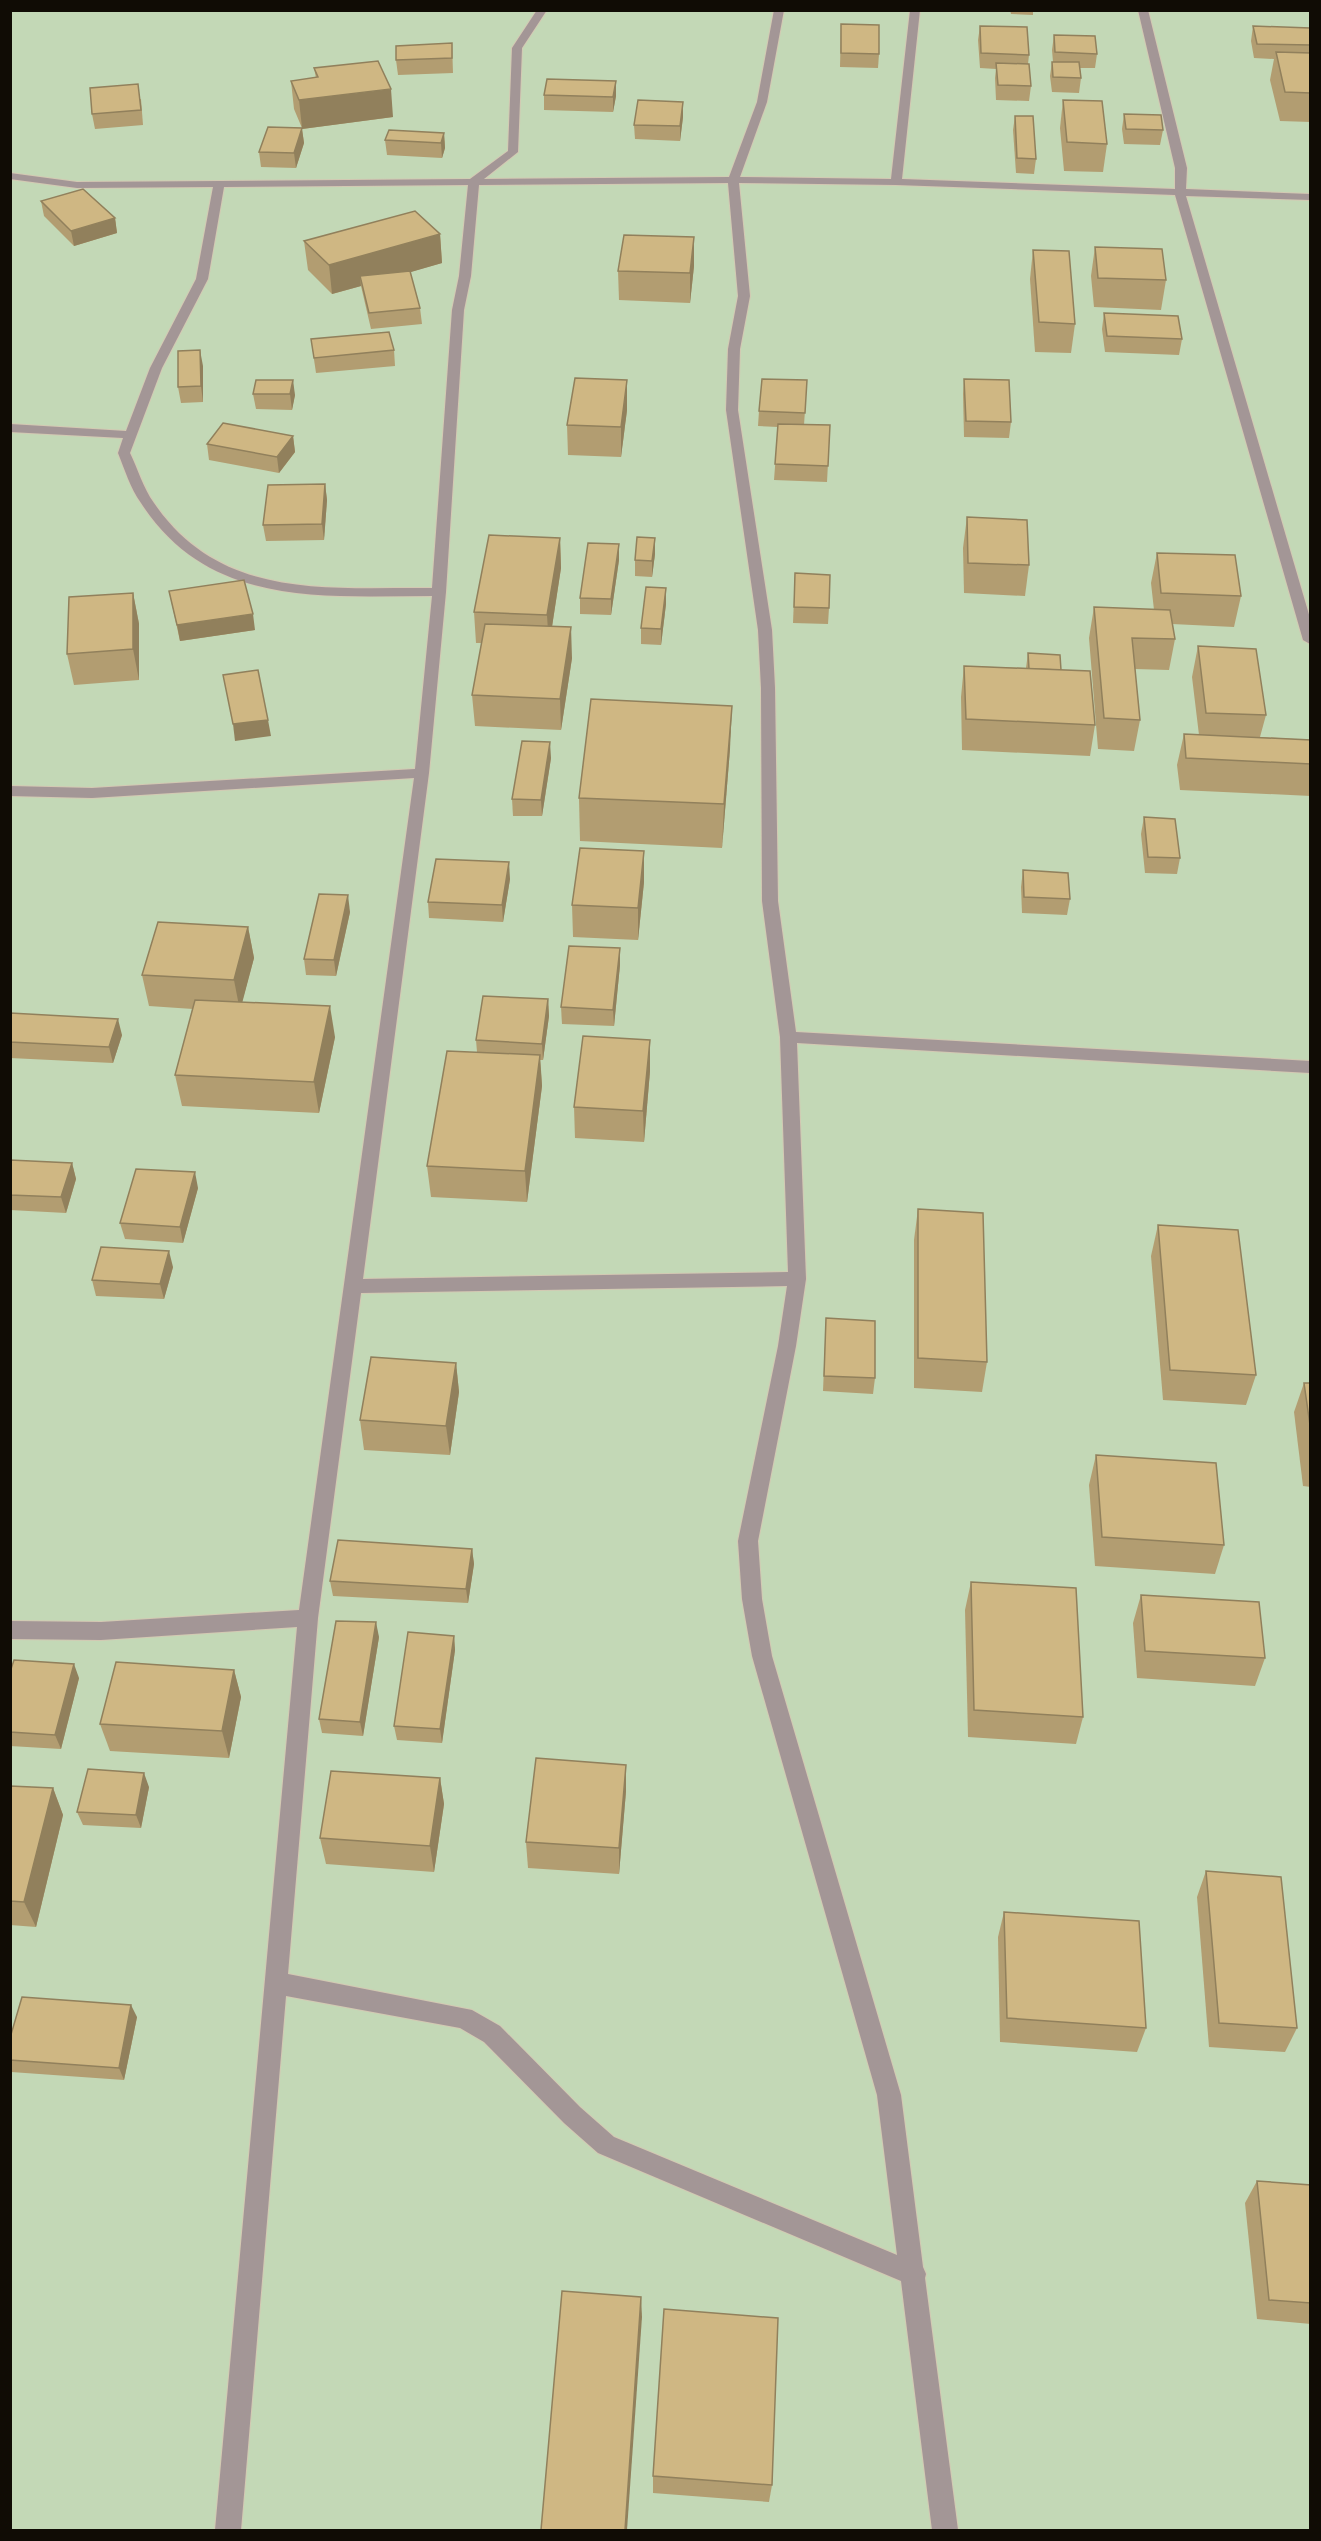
<svg xmlns="http://www.w3.org/2000/svg" width="1321" height="2541" font-family="'Open Sans',sans-serif">
<style>
.green{fill:#c3d8b6}
.lines{fill:none;stroke-linecap:round;stroke-linejoin:round}
.street-casing{stroke:#d3c9b3;stroke-width:2}
.street{fill:#a39696;fill-rule:evenodd}
.wall{fill:#b29d71}
.shaded-wall{fill:#91805c}
.building{fill:#cfb783;stroke:#91805c;stroke-width:1.5}
</style>
<rect width="100%" height="100%" fill="#f8edd4"/>
<rect class="green" x="11" y="11" width="1299" height="2519"/>
<g class="lines">
<g class="street-casing">
<path id="street" d="M 537,10 L 547,10 L 522,48 L 518,152 L 484,179 L 729,177 L 757,102 L 774,10 L 784,10 L 767,102 L 740,177 L 891,179 L 910,10 L 920,10 L 902,179 L 1175,189 L 1175,168 L 1138,10 L 1148,10 L 1187,168 L 1186,189 L 1310,194 L 1310,200 L 1186,196 L 1310,618 L 1310,644 L 1303,640 L 1175,195 L 896,185 L 739,183 L 750,296 L 740,349 L 738,410 L 772,630 L 775,688 L 778,901 L 796,1032 L 1310,1061 L 1310,1073 L 797,1043 L 806,1279 L 796,1346 L 758,1541 L 762,1599 L 772,1656 L 901,2095 L 923,2267 L 926,2274 L 925,2278 L 958,2530 L 932,2530 L 901,2281 L 598,2153 L 564,2123 L 484,2042 L 460,2028 L 286,1996 L 241,2530 L 215,2530 L 297,1627 L 101,1640 L 10,1639 L 10,1621 L 101,1622 L 299,1610 L 414,778 L 92,798 L 10,796 L 10,786 L 92,788 L 415,769 L 432,596 C 322,596 209,608 141,503 C 130,488 125,470 118,453 L 123,438 L 10,432 L 10,424 L 126,431 L 150,368 L 196,279 L 213,187 L 77,188 L 10,179 L 10,173 L 77,182 L 470,179 L 508,151 L 512,48 ZM 728,183 L 738,296 L 728,349 L 726,410 L 758,630 L 761,688 L 762,901 L 780,1037 L 788,1272 L 363,1279 L 429,773 L 446,592 L 464,310 L 471,276 L 479,185 ZM 468,185 L 459,276 L 452,310 L 432,588 C 328,587 221,601 154,503 C 143,488 138,469 130,453 L 162,368 L 208,279 L 224,187 ZM 787,1286 L 778,1346 L 738,1541 L 742,1599 L 752,1656 L 877,2095 L 897,2255 L 614,2137 L 580,2107 L 500,2026 L 472,2010 L 288,1974 L 318,1618 L 361,1293 Z"/>
</g>
<use href="#street" class="street"/>
</g>
<g class="wall">
<path d="M 1010,10 L 1033,10 L 1033,15 L 1011,14 Z"/>
<path d="M 841,24 L 879,54 L 878,68 L 840,67 Z"/>
<path d="M 980,26 L 1029,55 L 1028,64 L 1031,86 L 1029,101 L 996,100 L 995,78 L 996,69 L 980,68 L 978,40 Z"/>
<path d="M 1253,26 L 1311,31 L 1311,122 L 1280,121 L 1270,80 L 1274,59 L 1254,58 L 1251,41 Z"/>
<path d="M 1054,35 L 1097,54 L 1095,68 L 1080,68 L 1081,78 L 1079,93 L 1052,92 L 1050,76 L 1052,62 L 1053,62 L 1052,50 Z"/>
<path d="M 452,43 L 453,73 L 398,75 L 396,60 Z"/>
<path d="M 314,68 L 393,117 L 302,129 L 304,143 L 296,168 L 261,167 L 259,152 L 302,128 L 294,109 L 291,81 L 316,78 Z"/>
<path d="M 616,81 L 616,96 L 613,112 L 544,110 L 544,95 Z"/>
<path d="M 141,99 L 143,125 L 95,129 L 92,114 Z"/>
<path d="M 1063,100 L 1107,144 L 1103,172 L 1064,171 L 1060,128 Z"/>
<path d="M 1124,114 L 1163,130 L 1160,145 L 1124,144 L 1122,129 Z"/>
<path d="M 1015,116 L 1036,159 L 1034,174 L 1016,173 L 1013,130 Z"/>
<path d="M 683,117 L 680,141 L 635,139 L 634,125 Z"/>
<path d="M 444,133 L 445,148 L 442,158 L 387,155 L 385,140 Z"/>
<path d="M 41,201 L 115,218 L 117,233 L 74,246 L 44,216 Z"/>
<path d="M 440,234 L 442,263 L 410,272 L 420,308 L 422,324 L 371,329 L 361,286 L 332,294 L 308,270 L 304,241 Z"/>
<path d="M 1095,247 L 1166,280 L 1161,310 L 1094,307 L 1091,276 Z"/>
<path d="M 1033,250 L 1075,324 L 1071,353 L 1035,352 L 1030,279 Z"/>
<path d="M 694,266 L 690,303 L 619,300 L 618,271 Z"/>
<path d="M 1104,313 L 1182,339 L 1179,355 L 1105,352 L 1102,329 Z"/>
<path d="M 311,339 L 394,350 L 395,366 L 316,373 Z"/>
<path d="M 203,366 L 203,402 L 181,403 L 178,387 Z"/>
<path d="M 964,379 L 1011,422 L 1009,438 L 964,437 L 963,394 Z"/>
<path d="M 256,380 L 295,395 L 292,410 L 256,409 L 253,394 Z"/>
<path d="M 807,380 L 804,425 L 830,425 L 827,482 L 774,480 L 778,427 L 758,426 L 759,411 Z"/>
<path d="M 627,410 L 621,457 L 568,455 L 567,425 Z"/>
<path d="M 293,436 L 295,452 L 279,473 L 209,460 L 207,444 Z"/>
<path d="M 325,484 L 327,500 L 324,540 L 266,541 L 263,525 Z"/>
<path d="M 967,517 L 1029,565 L 1025,596 L 964,593 L 963,548 Z"/>
<path d="M 560,538 L 561,568 L 552,627 L 572,658 L 561,730 L 475,726 L 472,695 L 482,643 L 476,643 L 474,612 Z"/>
<path d="M 655,538 L 655,554 L 652,577 L 635,576 L 635,560 Z"/>
<path d="M 619,544 L 619,560 L 611,615 L 580,614 L 580,598 Z"/>
<path d="M 1157,553 L 1241,596 L 1234,627 L 1172,624 L 1175,639 L 1169,670 L 1135,669 L 1140,720 L 1134,751 L 1098,749 L 1089,638 L 1094,607 L 1154,610 L 1151,583 Z"/>
<path d="M 795,573 L 829,608 L 828,624 L 793,623 Z"/>
<path d="M 666,588 L 666,604 L 661,645 L 641,644 L 641,628 Z"/>
<path d="M 169,591 L 255,630 L 180,641 Z"/>
<path d="M 133,593 L 139,624 L 139,680 L 74,685 L 67,654 Z"/>
<path d="M 1198,646 L 1266,715 L 1260,737 L 1311,740 L 1311,796 L 1180,790 L 1177,765 L 1184,734 L 1199,735 L 1192,677 Z"/>
<path d="M 1028,653 L 1061,670 L 1095,725 L 1090,756 L 962,750 L 961,697 L 964,666 L 1026,668 Z"/>
<path d="M 730,749 L 722,848 L 580,841 L 579,798 Z"/>
<path d="M 551,758 L 542,816 L 513,816 L 512,799 Z"/>
<path d="M 1144,817 L 1180,858 L 1177,874 L 1145,873 L 1141,834 Z"/>
<path d="M 1023,870 L 1070,899 L 1067,915 L 1022,913 L 1021,887 Z"/>
<path d="M 510,879 L 503,922 L 429,918 L 428,902 Z"/>
<path d="M 644,882 L 638,940 L 573,937 L 572,905 Z"/>
<path d="M 350,912 L 336,976 L 306,975 L 304,959 Z"/>
<path d="M 248,927 L 254,958 L 242,1002 L 335,1037 L 319,1113 L 182,1106 L 175,1075 L 193,1009 L 149,1006 L 142,975 Z"/>
<path d="M 620,948 L 620,965 L 614,1026 L 562,1024 L 561,1007 Z"/>
<path d="M 548,999 L 549,1016 L 543,1060 L 540,1060 L 542,1086 L 527,1202 L 431,1197 L 427,1166 L 477,1052 L 476,1040 Z"/>
<path d="M 10,1013 L 122,1035 L 113,1063 L 10,1058 Z"/>
<path d="M 650,1071 L 644,1142 L 575,1138 L 574,1107 Z"/>
<path d="M 10,1160 L 72,1163 L 76,1179 L 66,1213 L 10,1210 Z"/>
<path d="M 198,1188 L 183,1243 L 125,1239 L 120,1223 Z"/>
<path d="M 918,1209 L 987,1362 L 982,1392 L 914,1388 L 914,1240 Z"/>
<path d="M 1158,1225 L 1256,1375 L 1246,1405 L 1163,1400 L 1151,1256 Z"/>
<path d="M 173,1267 L 164,1299 L 96,1296 L 92,1280 Z"/>
<path d="M 826,1318 L 875,1378 L 873,1394 L 823,1391 Z"/>
<path d="M 456,1363 L 459,1392 L 450,1455 L 364,1450 L 360,1420 Z"/>
<path d="M 1304,1383 L 1311,1383 L 1311,1487 L 1303,1486 L 1294,1412 Z"/>
<path d="M 1096,1455 L 1224,1545 L 1215,1574 L 1095,1566 L 1089,1485 Z"/>
<path d="M 472,1549 L 474,1564 L 468,1603 L 333,1596 L 330,1581 Z"/>
<path d="M 971,1582 L 1083,1717 L 1076,1744 L 968,1737 L 965,1610 Z"/>
<path d="M 1141,1595 L 1265,1658 L 1255,1686 L 1137,1678 L 1133,1623 Z"/>
<path d="M 454,1636 L 455,1650 L 442,1743 L 397,1740 L 394,1726 Z"/>
<path d="M 379,1637 L 363,1736 L 322,1733 L 319,1719 Z"/>
<path d="M 234,1670 L 241,1697 L 229,1758 L 110,1751 L 100,1724 Z"/>
<path d="M 10,1672 L 79,1678 L 61,1749 L 10,1746 Z"/>
<path d="M 440,1778 L 444,1804 L 434,1872 L 326,1864 L 320,1838 Z"/>
<path d="M 10,1786 L 53,1788 L 63,1815 L 36,1927 L 10,1925 Z"/>
<path d="M 149,1787 L 141,1828 L 83,1825 L 77,1812 Z"/>
<path d="M 626,1791 L 619,1874 L 528,1868 L 526,1842 Z"/>
<path d="M 1206,1871 L 1297,2028 L 1285,2052 L 1209,2047 L 1197,1897 Z"/>
<path d="M 1004,1912 L 1146,2028 L 1137,2052 L 1000,2042 L 998,1937 Z"/>
<path d="M 137,2017 L 124,2080 L 11,2072 L 10,2070 L 10,2038 Z"/>
<path d="M 1257,2181 L 1311,2185 L 1311,2324 L 1257,2319 L 1245,2203 Z"/>
<path d="M 653,2476 L 772,2485 L 769,2502 L 653,2493 Z"/>
</g>
<g class="shaded-wall">
<path d="M 616,81 L 616,96 L 613,112 L 613,97 Z"/>
<path d="M 391,89 L 393,117 L 302,129 L 304,143 L 296,168 L 294,153 L 302,128 L 299,100 Z"/>
<path d="M 683,102 L 683,117 L 680,141 L 680,126 Z"/>
<path d="M 444,133 L 445,148 L 442,158 L 441,143 Z"/>
<path d="M 115,218 L 117,233 L 74,246 L 71,231 Z"/>
<path d="M 440,234 L 442,263 L 363,286 L 360,276 L 361,286 L 332,294 L 329,265 Z"/>
<path d="M 694,237 L 694,266 L 690,303 L 690,273 Z"/>
<path d="M 200,350 L 203,366 L 203,402 L 201,386 Z"/>
<path d="M 293,380 L 295,395 L 292,410 L 290,394 Z"/>
<path d="M 627,380 L 627,410 L 621,457 L 621,427 Z"/>
<path d="M 293,436 L 295,452 L 279,473 L 277,457 Z"/>
<path d="M 325,484 L 327,500 L 324,540 L 322,524 Z"/>
<path d="M 560,538 L 561,568 L 549,646 L 547,615 Z"/>
<path d="M 655,538 L 655,554 L 652,577 L 652,561 Z"/>
<path d="M 619,544 L 619,560 L 611,615 L 611,599 Z"/>
<path d="M 666,588 L 666,604 L 661,645 L 661,629 Z"/>
<path d="M 133,593 L 139,624 L 139,680 L 133,649 Z"/>
<path d="M 253,614 L 255,630 L 180,641 L 177,625 Z"/>
<path d="M 571,627 L 572,658 L 561,730 L 560,699 Z"/>
<path d="M 732,706 L 730,749 L 722,848 L 724,804 Z"/>
<path d="M 268,720 L 271,736 L 235,741 L 233,724 Z"/>
<path d="M 550,742 L 551,758 L 542,816 L 541,800 Z"/>
<path d="M 644,851 L 644,882 L 638,940 L 638,908 Z"/>
<path d="M 509,862 L 510,879 L 503,922 L 502,905 Z"/>
<path d="M 348,895 L 350,912 L 336,976 L 334,960 Z"/>
<path d="M 248,927 L 254,958 L 240,1011 L 234,980 Z"/>
<path d="M 620,948 L 620,965 L 614,1026 L 613,1010 Z"/>
<path d="M 548,999 L 549,1016 L 543,1060 L 542,1044 Z"/>
<path d="M 330,1006 L 335,1037 L 319,1113 L 314,1082 Z"/>
<path d="M 118,1019 L 122,1035 L 113,1063 L 109,1047 Z"/>
<path d="M 650,1040 L 650,1071 L 644,1142 L 643,1111 Z"/>
<path d="M 540,1055 L 542,1086 L 527,1202 L 525,1171 Z"/>
<path d="M 72,1163 L 76,1179 L 66,1213 L 61,1197 Z"/>
<path d="M 195,1172 L 198,1188 L 183,1243 L 180,1227 Z"/>
<path d="M 169,1251 L 173,1267 L 164,1299 L 160,1284 Z"/>
<path d="M 456,1363 L 459,1392 L 450,1455 L 446,1426 Z"/>
<path d="M 472,1549 L 474,1564 L 468,1603 L 466,1589 Z"/>
<path d="M 376,1622 L 379,1637 L 363,1736 L 360,1722 Z"/>
<path d="M 454,1636 L 455,1650 L 442,1743 L 440,1729 Z"/>
<path d="M 74,1664 L 79,1678 L 61,1749 L 55,1735 Z"/>
<path d="M 234,1670 L 241,1697 L 229,1758 L 222,1731 Z"/>
<path d="M 626,1765 L 626,1791 L 619,1874 L 619,1848 Z"/>
<path d="M 144,1773 L 149,1787 L 141,1828 L 136,1815 Z"/>
<path d="M 440,1778 L 444,1804 L 434,1872 L 430,1846 Z"/>
<path d="M 53,1788 L 63,1815 L 36,1927 L 24,1902 Z"/>
<path d="M 131,2005 L 137,2017 L 124,2080 L 119,2068 Z"/>
<path d="M 641,2297 L 642,2317 L 627,2530 L 625,2530 Z"/>
</g>
<g class="building">
<path d="M 841,24 L 879,25 L 879,54 L 841,53 Z"/>
<path d="M 980,26 L 1027,27 L 1029,55 L 981,53 Z"/>
<path d="M 1253,26 L 1310,28 L 1311,45 L 1257,44 Z"/>
<path d="M 1054,35 L 1095,36 L 1097,54 L 1055,52 Z"/>
<path d="M 452,43 L 452,58 L 396,60 L 396,46 Z"/>
<path d="M 1276,52 L 1311,53 L 1311,93 L 1285,92 Z"/>
<path d="M 378,61 L 391,89 L 299,100 L 291,81 L 318,77 L 314,68 Z"/>
<path d="M 1052,62 L 1079,62 L 1081,78 L 1053,77 Z"/>
<path d="M 996,63 L 1029,64 L 1031,86 L 998,85 Z"/>
<path d="M 547,79 L 616,81 L 613,97 L 544,95 Z"/>
<path d="M 138,84 L 141,110 L 92,114 L 90,88 Z"/>
<path d="M 638,100 L 683,102 L 680,126 L 634,125 Z"/>
<path d="M 1063,100 L 1102,101 L 1107,144 L 1067,142 Z"/>
<path d="M 1124,114 L 1161,115 L 1163,130 L 1126,129 Z"/>
<path d="M 1015,116 L 1033,116 L 1036,159 L 1017,158 Z"/>
<path d="M 268,127 L 302,128 L 294,153 L 259,152 Z"/>
<path d="M 389,130 L 444,133 L 441,143 L 385,140 Z"/>
<path d="M 83,189 L 115,218 L 71,231 L 41,201 Z"/>
<path d="M 415,211 L 440,234 L 329,265 L 304,241 Z"/>
<path d="M 624,235 L 694,237 L 690,273 L 618,271 Z"/>
<path d="M 1095,247 L 1162,249 L 1166,280 L 1098,278 Z"/>
<path d="M 1033,250 L 1069,251 L 1075,324 L 1039,322 Z"/>
<path d="M 410,271 L 420,308 L 369,313 L 360,276 Z"/>
<path d="M 1104,313 L 1178,316 L 1182,339 L 1107,336 Z"/>
<path d="M 389,332 L 394,350 L 314,358 L 311,339 Z"/>
<path d="M 200,350 L 201,386 L 178,387 L 178,351 Z"/>
<path d="M 575,378 L 627,380 L 621,427 L 567,425 Z"/>
<path d="M 762,379 L 807,380 L 805,413 L 759,411 Z"/>
<path d="M 964,379 L 1009,380 L 1011,422 L 966,421 Z"/>
<path d="M 256,380 L 293,380 L 290,394 L 253,394 Z"/>
<path d="M 223,423 L 293,436 L 277,457 L 207,444 Z"/>
<path d="M 778,424 L 830,425 L 828,466 L 775,464 Z"/>
<path d="M 325,484 L 322,524 L 263,525 L 268,485 Z"/>
<path d="M 967,517 L 1027,520 L 1029,565 L 968,563 Z"/>
<path d="M 489,535 L 560,538 L 547,615 L 474,612 Z"/>
<path d="M 637,537 L 655,538 L 652,561 L 635,560 Z"/>
<path d="M 588,543 L 619,544 L 611,599 L 580,598 Z"/>
<path d="M 1157,553 L 1235,555 L 1241,596 L 1161,593 Z"/>
<path d="M 795,573 L 830,575 L 829,608 L 794,607 Z"/>
<path d="M 244,580 L 253,614 L 177,625 L 169,591 Z"/>
<path d="M 646,587 L 666,588 L 661,629 L 641,628 Z"/>
<path d="M 133,593 L 133,649 L 67,654 L 69,597 Z"/>
<path d="M 1094,607 L 1170,610 L 1175,639 L 1132,638 L 1140,720 L 1104,718 Z"/>
<path d="M 485,624 L 571,627 L 560,699 L 472,695 Z"/>
<path d="M 1198,646 L 1256,649 L 1266,715 L 1206,713 Z"/>
<path d="M 1028,653 L 1060,655 L 1061,670 L 1029,669 Z"/>
<path d="M 964,666 L 1090,671 L 1095,725 L 966,719 Z"/>
<path d="M 258,670 L 268,720 L 233,724 L 223,675 Z"/>
<path d="M 591,699 L 732,706 L 724,804 L 579,798 Z"/>
<path d="M 1184,734 L 1311,740 L 1311,764 L 1186,758 Z"/>
<path d="M 522,741 L 550,742 L 541,800 L 512,799 Z"/>
<path d="M 1144,817 L 1175,819 L 1180,858 L 1148,857 Z"/>
<path d="M 580,848 L 644,851 L 638,908 L 572,905 Z"/>
<path d="M 436,859 L 509,862 L 502,905 L 428,902 Z"/>
<path d="M 1023,870 L 1068,873 L 1070,899 L 1024,897 Z"/>
<path d="M 319,894 L 348,895 L 334,960 L 304,959 Z"/>
<path d="M 158,922 L 248,927 L 234,980 L 142,975 Z"/>
<path d="M 569,946 L 620,948 L 613,1010 L 561,1007 Z"/>
<path d="M 483,996 L 548,999 L 542,1044 L 476,1040 Z"/>
<path d="M 195,1000 L 330,1006 L 314,1082 L 175,1075 Z"/>
<path d="M 10,1013 L 118,1019 L 109,1047 L 10,1042 Z"/>
<path d="M 583,1036 L 650,1040 L 643,1111 L 574,1107 Z"/>
<path d="M 447,1051 L 540,1055 L 525,1171 L 427,1166 Z"/>
<path d="M 10,1160 L 72,1163 L 61,1197 L 10,1195 Z"/>
<path d="M 136,1169 L 195,1172 L 180,1227 L 120,1223 Z"/>
<path d="M 918,1209 L 983,1213 L 987,1362 L 918,1358 Z"/>
<path d="M 1158,1225 L 1238,1230 L 1256,1375 L 1170,1370 Z"/>
<path d="M 101,1247 L 169,1251 L 160,1284 L 92,1280 Z"/>
<path d="M 826,1318 L 875,1321 L 875,1378 L 824,1376 Z"/>
<path d="M 371,1357 L 456,1363 L 446,1426 L 360,1420 Z"/>
<path d="M 1304,1383 L 1311,1383 L 1311,1432 Z"/>
<path d="M 1096,1455 L 1216,1463 L 1224,1545 L 1102,1537 Z"/>
<path d="M 338,1540 L 472,1549 L 466,1589 L 330,1581 Z"/>
<path d="M 971,1582 L 1076,1588 L 1083,1717 L 974,1710 Z"/>
<path d="M 1141,1595 L 1259,1602 L 1265,1658 L 1145,1651 Z"/>
<path d="M 336,1621 L 376,1622 L 360,1722 L 319,1719 Z"/>
<path d="M 408,1632 L 454,1636 L 440,1729 L 394,1726 Z"/>
<path d="M 14,1660 L 74,1664 L 55,1735 L 10,1732 L 10,1672 Z"/>
<path d="M 116,1662 L 234,1670 L 222,1731 L 100,1724 Z"/>
<path d="M 536,1758 L 626,1765 L 619,1848 L 526,1842 Z"/>
<path d="M 88,1769 L 144,1773 L 136,1815 L 77,1812 Z"/>
<path d="M 331,1771 L 440,1778 L 430,1846 L 320,1838 Z"/>
<path d="M 10,1786 L 53,1788 L 24,1902 L 10,1901 Z"/>
<path d="M 1206,1871 L 1281,1877 L 1297,2028 L 1219,2023 Z"/>
<path d="M 1004,1912 L 1139,1921 L 1146,2028 L 1007,2018 Z"/>
<path d="M 22,1997 L 131,2005 L 119,2068 L 10,2060 L 10,2038 Z"/>
<path d="M 1257,2181 L 1311,2185 L 1311,2303 L 1269,2300 Z"/>
<path d="M 562,2291 L 641,2297 L 625,2530 L 541,2530 Z"/>
<path d="M 664,2309 L 778,2318 L 772,2485 L 653,2476 Z"/>
</g>
<rect width="1321" height="2541" fill="none" stroke="#100c05" stroke-width="24"/>
</svg>
